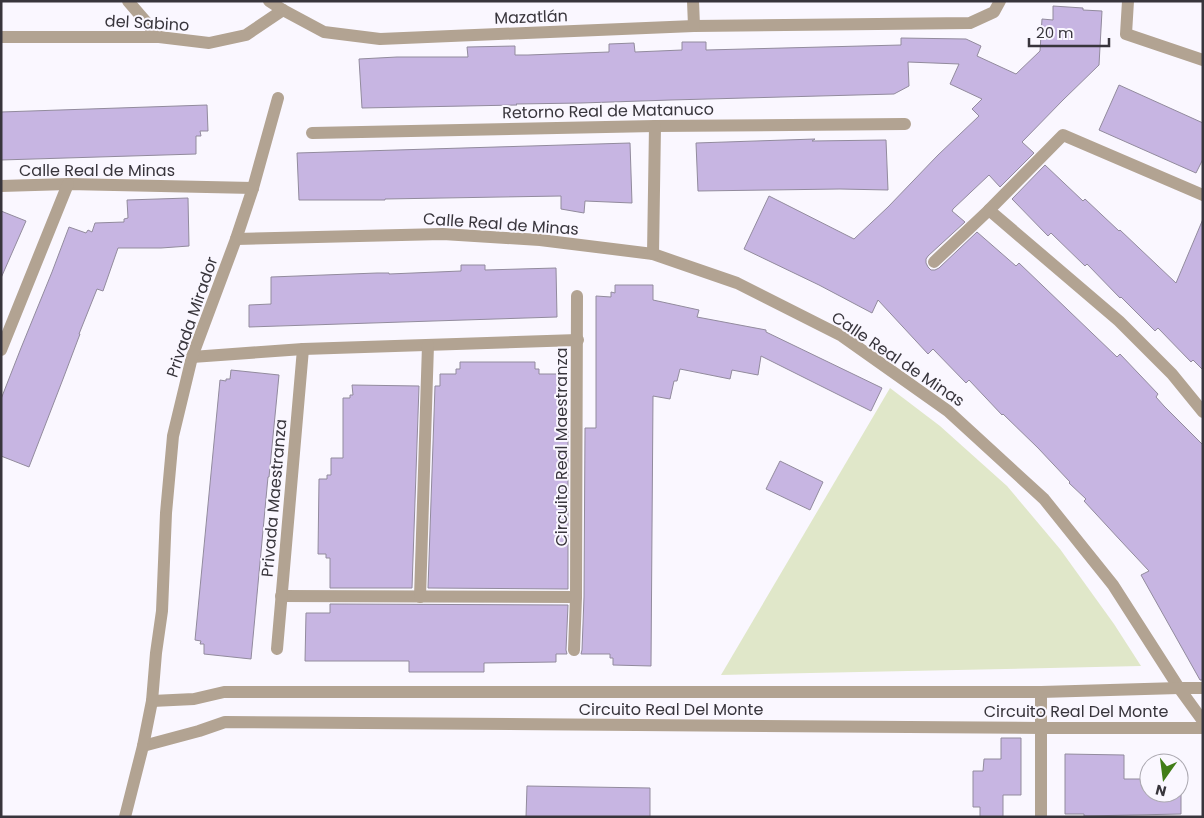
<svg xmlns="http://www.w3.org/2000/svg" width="1204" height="818" font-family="Poppins,sans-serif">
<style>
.green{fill:#e0e7c9}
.building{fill:#c7b5e2;stroke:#928b9d}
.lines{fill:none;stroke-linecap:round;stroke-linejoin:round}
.minor{stroke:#b2a392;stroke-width:12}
.labels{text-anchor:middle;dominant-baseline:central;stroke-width:4;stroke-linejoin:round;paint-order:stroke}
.street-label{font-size:16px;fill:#38353c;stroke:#faf7ff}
</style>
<rect width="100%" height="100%" fill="#faf7ff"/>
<path class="green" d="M 890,388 L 940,426 L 1007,486 L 1060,549 L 1114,624 L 1141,666 L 721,675 Z"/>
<g class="building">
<path d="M 1053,6 L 1083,8 L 1083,10 L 1102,11 L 1099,65 L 1063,100 L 1022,142 L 1034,153 L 1000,187 L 989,175 L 953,209 L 952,211 L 965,222 L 928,256 L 926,259 L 926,263 L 928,267 L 931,270 L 935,270 L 939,268 L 977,232 L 1016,266 L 1019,263 L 1117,357 L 1120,354 L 1158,394 L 1156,397 L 1164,406 L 1203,445 L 1203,680 L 1200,680 L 1141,575 L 1149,571 L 1120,540 L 1084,501 L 1086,499 L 1069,483 L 1070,482 L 1038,448 L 1003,414 L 1002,415 L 969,380 L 966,383 L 933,349 L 928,354 L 878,300 L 872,313 L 819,285 L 744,249 L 769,196 L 854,239 L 888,207 L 938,155 L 979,116 L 972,109 L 982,99 L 950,84 L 959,64 L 908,62 L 909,86 L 894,94 L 671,100 L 581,103 L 516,104 L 517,105 L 362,108 L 359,59 L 397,57 L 468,57 L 467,47 L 515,46 L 515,55 L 528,55 L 609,52 L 609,44 L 634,43 L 635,52 L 682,50 L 682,42 L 706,42 L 706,50 L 901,45 L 901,38 L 966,39 L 981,46 L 977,56 L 1016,74 L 1040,51 L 1042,19 L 1053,20 Z"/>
<path d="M 1119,85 L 1203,123 L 1203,159 L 1196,173 L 1099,130 Z"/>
<path d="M 207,105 L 208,131 L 200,131 L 201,136 L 196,136 L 196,154 L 1,160 L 1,112 Z"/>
<path d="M 815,139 L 812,141 L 886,140 L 888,190 L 840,189 L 698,191 L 696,143 Z"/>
<path d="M 630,143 L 632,203 L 585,201 L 584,213 L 561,209 L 561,196 L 385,199 L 385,200 L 299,200 L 297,153 Z"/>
<path d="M 1045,165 L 1083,201 L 1085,199 L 1119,231 L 1120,230 L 1176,283 L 1203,219 L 1203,370 L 1193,360 L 1191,362 L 1158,328 L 1155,331 L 1121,297 L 1120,298 L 1087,264 L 1085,266 L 1051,233 L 1048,236 L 1012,199 Z"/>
<path d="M 188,198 L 189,246 L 161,248 L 118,248 L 103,291 L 97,289 L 79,334 L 80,334 L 63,379 L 29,467 L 1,456 L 1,399 L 21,348 L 52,272 L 69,227 L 86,233 L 88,230 L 92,232 L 95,223 L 124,222 L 124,219 L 128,218 L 127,200 Z"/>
<path d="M 1,211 L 26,221 L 1,278 Z"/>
<path d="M 461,265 L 485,265 L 485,270 L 556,268 L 557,317 L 249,327 L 249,305 L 271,304 L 271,277 L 377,273 L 389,273 L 389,274 L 461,271 Z"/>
<path d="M 615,285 L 653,285 L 653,300 L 699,310 L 697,317 L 766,330 L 766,332 L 882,388 L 871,411 L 761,356 L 758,375 L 732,370 L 730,379 L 680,369 L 677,381 L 674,381 L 670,399 L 653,396 L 651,666 L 613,665 L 613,658 L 610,658 L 610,654 L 581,654 L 582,650 L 584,597 L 585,428 L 596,428 L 596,296 L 611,297 L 611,292 L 615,293 Z"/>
<path d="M 460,362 L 535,362 L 535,369 L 539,369 L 539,374 L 558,374 L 560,429 L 568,429 L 568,589 L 428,588 L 435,386 L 440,386 L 440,374 L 456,374 L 456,369 L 460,369 Z"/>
<path d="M 231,370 L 279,375 L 269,477 L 268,477 L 251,659 L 204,654 L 204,644 L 200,644 L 201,641 L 195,640 L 220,380 L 226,381 L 226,379 L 230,379 Z"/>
<path d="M 352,385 L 419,386 L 412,588 L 330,588 L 330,558 L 326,558 L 326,554 L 318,554 L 319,479 L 327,479 L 327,475 L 331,475 L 331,458 L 343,458 L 343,398 L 350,398 L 350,395 L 353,395 Z"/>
<path d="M 780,461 L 823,482 L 810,510 L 766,489 Z"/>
<path d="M 330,604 L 568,605 L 566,650 L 567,654 L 556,654 L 556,662 L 484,663 L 484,672 L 409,672 L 409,661 L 305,661 L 306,613 L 330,613 Z"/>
<path d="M 1001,738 L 1021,738 L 1021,795 L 1003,795 L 1003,817 L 980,817 L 980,807 L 973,807 L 973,771 L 983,771 L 984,759 L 1001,759 Z"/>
<path d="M 1065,754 L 1124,755 L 1124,779 L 1149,779 L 1149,793 L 1179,793 L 1179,790 L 1181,790 L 1181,814 L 1084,816 L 1084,814 L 1065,814 Z"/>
<path d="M 527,786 L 650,788 L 650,817 L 526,817 Z"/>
</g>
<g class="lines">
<g class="minor">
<path d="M 128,1 L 159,37"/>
<path d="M 269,1 L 283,10 L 324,32 L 380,39 L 694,26 L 970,23 L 994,12 L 1000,1"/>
<path d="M 693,1 L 694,26"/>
<path d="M 1128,1 L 1126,34 L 1203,60"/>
<path d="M 1,37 L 159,37 L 209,43 L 246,35 L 283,10"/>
<path d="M 312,133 L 655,126 L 905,124"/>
<path d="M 1,186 L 68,184 L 253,188"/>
<path d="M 989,210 L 1119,321 L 1172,374 L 1203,412"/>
<path d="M 236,239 L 443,234 L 540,240 L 653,254 L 737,283 L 842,336 L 948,411 L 1044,499 L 1113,585 L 1179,688 L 1203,721"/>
<path d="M 653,254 L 655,126"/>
<path d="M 934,262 L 989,210 L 1063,135 L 1203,195"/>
<path d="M 1,350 L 68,184"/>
<path d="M 192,357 L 303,349 L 578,340"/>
<path d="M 281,596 L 576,597"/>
<path d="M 420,597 L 428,345"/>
<path d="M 277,649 L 303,349"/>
<path d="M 574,650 L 576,597 L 577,296"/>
<path d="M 1041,692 L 1041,817"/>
<path d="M 152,701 L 194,699 L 224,692 L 1041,692 L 1179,688 L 1203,688"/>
<path d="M 143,746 L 199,731 L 225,722 L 1041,728 L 1203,728"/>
<path d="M 125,817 L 143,746 L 152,701 L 156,653 L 162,611 L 166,513 L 173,436 L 192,357 L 236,239 L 253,188 L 278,98"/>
</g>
</g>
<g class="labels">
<g class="street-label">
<text transform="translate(531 17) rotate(-2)">Mazatlán</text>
<text transform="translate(147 23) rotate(3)">del Sabino</text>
<text transform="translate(608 111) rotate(-1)">Retorno Real de Matanuco</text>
<text x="97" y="170">Calle Real de Minas</text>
<text transform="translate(501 224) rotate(4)">Calle Real de Minas</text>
<text transform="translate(192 317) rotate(-71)">Privada Mirador</text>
<text transform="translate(898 359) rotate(34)">Calle Real de Minas</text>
<text transform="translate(561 447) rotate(-90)">Circuito Real Maestranza</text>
<text transform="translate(274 498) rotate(-85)">Privada Maestranza</text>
<text x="671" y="709">Circuito Real Del Monte</text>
<text x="1076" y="711">Circuito Real Del Monte</text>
</g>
</g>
<rect width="1204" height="818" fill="none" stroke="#38353c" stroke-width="5"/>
<g transform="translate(1164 778) rotate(194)"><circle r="24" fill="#faf7ff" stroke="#aca9b1"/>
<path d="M0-4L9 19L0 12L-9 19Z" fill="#417d17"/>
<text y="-8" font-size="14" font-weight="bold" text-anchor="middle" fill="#38353c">N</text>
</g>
<path d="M1029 38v8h80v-8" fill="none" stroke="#38353c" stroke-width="2.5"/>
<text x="1036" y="38" font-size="15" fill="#38353c" stroke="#faf7ff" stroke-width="4" paint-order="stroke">20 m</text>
</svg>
